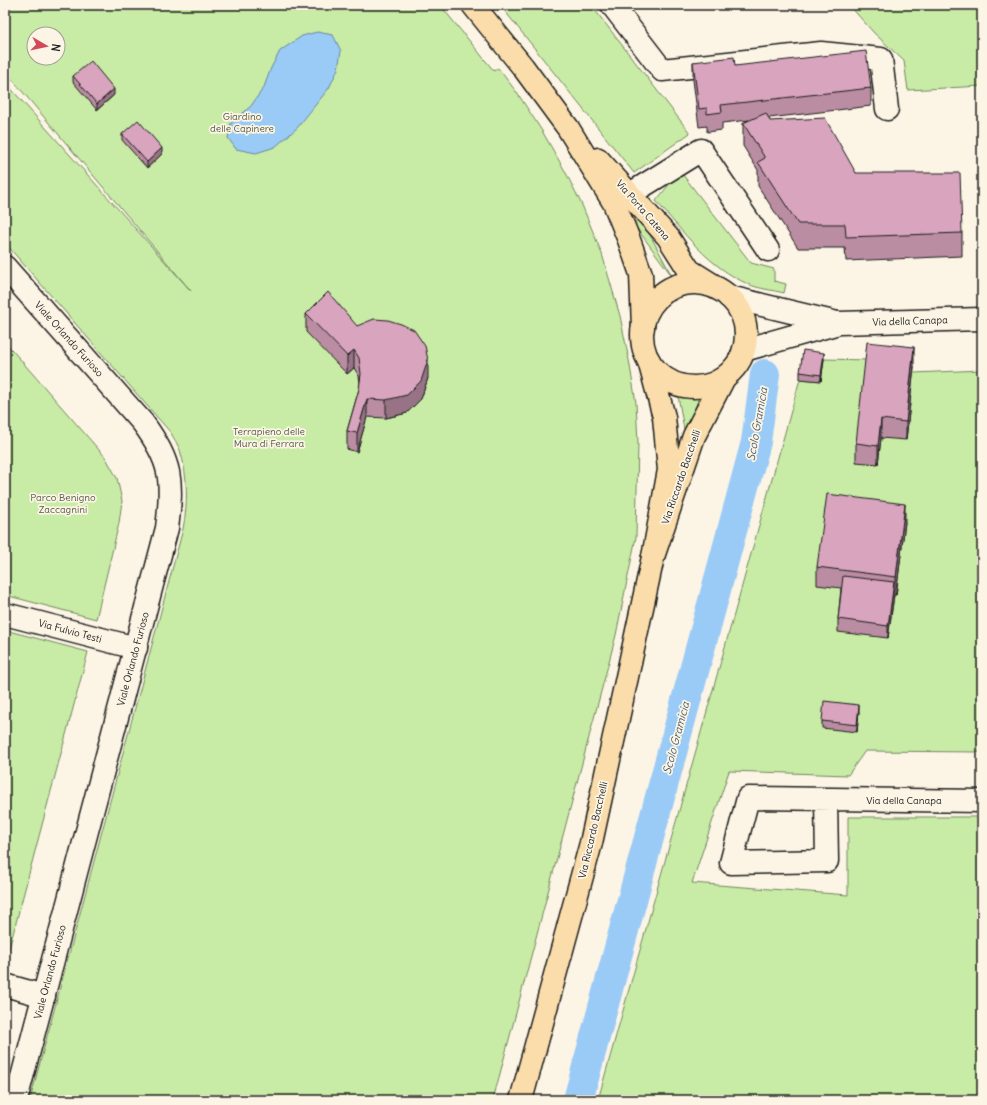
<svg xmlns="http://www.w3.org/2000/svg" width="987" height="1105" font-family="Delius,sans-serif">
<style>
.green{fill:#c8eca5;stroke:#728460;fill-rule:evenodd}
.water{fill:#9acbf7;stroke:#68859f}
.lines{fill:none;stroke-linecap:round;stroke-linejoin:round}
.canal{stroke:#9acbf7;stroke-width:30}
.minor-casing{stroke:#1c1c1c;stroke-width:25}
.major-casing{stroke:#1c1c1c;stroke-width:25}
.minor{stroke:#fcf5e5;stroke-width:22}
.major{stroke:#faddab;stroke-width:22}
.wall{fill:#ba8da3;stroke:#1c1c1c}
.shaded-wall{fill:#977385;stroke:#1c1c1c}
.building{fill:#d8a4be;stroke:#1c1c1c}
.labels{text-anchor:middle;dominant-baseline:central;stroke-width:3.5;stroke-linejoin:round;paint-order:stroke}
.park-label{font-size:10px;fill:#505a45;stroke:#fcf5e5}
.street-label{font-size:10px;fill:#1c1c1c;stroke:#fcf5e5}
.water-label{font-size:11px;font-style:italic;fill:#485969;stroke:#fcf5e5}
</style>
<rect width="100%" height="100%" fill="#fcf5e5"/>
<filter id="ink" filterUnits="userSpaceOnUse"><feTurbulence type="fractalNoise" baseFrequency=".025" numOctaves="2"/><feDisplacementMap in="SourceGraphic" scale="8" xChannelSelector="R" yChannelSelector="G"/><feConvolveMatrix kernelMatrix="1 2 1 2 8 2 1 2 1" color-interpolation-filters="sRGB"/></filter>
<g filter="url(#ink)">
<g class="green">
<path d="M 5,5 L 440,5 L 494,71 L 498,68 L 518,94 L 542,131 L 565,171 L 582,205 L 602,254 L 620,316 L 629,360 L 636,403 L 638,443 L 636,537 L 616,635 L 493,1100 L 30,1100 L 183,529 C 188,503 188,476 180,450 C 178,445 174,439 171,433 L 5,243 L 5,82 L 191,291 L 5,71 ZM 34,34 L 58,34 L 58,58 L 34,58 Z"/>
<path d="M 500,5 L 591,5 L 690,133 L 634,173 Z"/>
<path d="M 849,5 L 982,5 L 982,86 L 908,90 L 904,61 L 874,33 Z"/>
<path d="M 683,175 L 751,263 L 774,269 L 774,281 L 786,284 L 784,293 C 773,290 759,289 748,284 C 709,267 684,233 656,201 L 671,182 Z"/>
<path d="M 641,218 L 672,276 L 633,223 Z"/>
<path d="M 5,342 L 106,458 L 117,478 L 122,501 L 119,523 L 96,619 L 5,595 Z"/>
<path d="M 824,359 L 867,360 L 914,366 L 914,373 L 982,370 L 982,752 L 865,751 L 848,775 L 729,771 L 692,883 L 848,895 L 848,817 L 982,817 L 982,1100 L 598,1100 L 800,379 L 821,381 Z"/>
<path d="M 678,396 L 699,396 L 686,441 L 686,440 Z"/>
<path d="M 5,630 L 88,652 L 5,964 Z"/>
</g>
<path class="water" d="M 317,32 L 333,35 L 341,51 L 338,69 L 329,88 L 297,128 L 275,147 L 256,153 L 236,149 L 228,138 L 231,123 L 251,106 L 264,87 L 271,68 L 280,51 L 302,36 Z"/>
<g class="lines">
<path class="canal" d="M 578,1100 L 756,442 L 765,374"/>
<g class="minor-casing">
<g id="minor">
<path d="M 612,5 L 662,70 L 821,53 L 881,59 L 887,109"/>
<path d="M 630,194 L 701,150 L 768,250"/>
<path d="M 5,267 L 143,423 C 172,462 173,481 167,528 L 16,1100"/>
<path d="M 729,297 L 837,323"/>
<path d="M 744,350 L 839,323 L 982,319"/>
<path d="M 5,614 L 136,648"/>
<path d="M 826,799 L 827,861 L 731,863 L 748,798 L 982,801"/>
<path d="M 5,985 L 44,996"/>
</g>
</g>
<g class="major-casing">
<g id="major">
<path d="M 473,5 L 523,67 L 568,128 L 614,203 L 629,240 L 641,274 L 643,328"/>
<path d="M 598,159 L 668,237 L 689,270 L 713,285"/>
<circle cx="694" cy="335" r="52"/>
<path d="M 649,361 L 664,417 L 669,470 L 653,557 L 694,436 L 724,378"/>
<path d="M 521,1100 L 591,843 L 653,557"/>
</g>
</g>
<use href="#minor" class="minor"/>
<use href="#major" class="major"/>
</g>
<g class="wall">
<path d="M 693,62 L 735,66 L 871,88 L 871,106 L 769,118 L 770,121 L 856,173 L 962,233 L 962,256 L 846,261 L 845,248 L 798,248 L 758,186 L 758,170 L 743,146 L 743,123 L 749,120 L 722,123 L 722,130 L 707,132 L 707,126 L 699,127 L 693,80 Z"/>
<path d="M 73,76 L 114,95 L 97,110 L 73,82 Z"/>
<path d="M 122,134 L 162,154 L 147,168 L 122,140 Z"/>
<path d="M 306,314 L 357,326 L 428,378 L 421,399 L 407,413 L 386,418 L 367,417 L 357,452 L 347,449 L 347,431 L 359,389 L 360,383 L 359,376 L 354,368 L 347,374 L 306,332 Z"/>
<path d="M 824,359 L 821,381 L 800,379 L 800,372 Z"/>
<path d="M 914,366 L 906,440 L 881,438 L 878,464 L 856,462 L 856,443 Z"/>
<path d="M 905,522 L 896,595 L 894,595 L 888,638 L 838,632 L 838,619 L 841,588 L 817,585 L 817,567 Z"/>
<path d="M 859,711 L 857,732 L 822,728 L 822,721 Z"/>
</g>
<g class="shaded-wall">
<path d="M 114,89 L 114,95 L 97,110 L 97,104 Z"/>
<path d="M 162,148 L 162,154 L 147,168 L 147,162 Z"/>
<path d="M 914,347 L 914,366 L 906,440 L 906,422 Z"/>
<path d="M 354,350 L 354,368 L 347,374 L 347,356 Z"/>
<path d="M 824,353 L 824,359 L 821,381 L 821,375 Z"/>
<path d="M 428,360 L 428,378 L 421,399 L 407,413 L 386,418 L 386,400 Z"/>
<path d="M 367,399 L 367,417 L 357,452 L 357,433 Z"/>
<path d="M 881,419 L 881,438 L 878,464 L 878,446 Z"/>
<path d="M 905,504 L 905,522 L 896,595 L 896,577 Z"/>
<path d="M 894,582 L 894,595 L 888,638 L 888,626 Z"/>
<path d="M 859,705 L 859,711 L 857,732 L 857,725 Z"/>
</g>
<g class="building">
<path d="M 866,51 L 871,88 L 721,105 L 722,112 L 707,114 L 707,108 L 699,109 L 693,62 L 734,57 L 735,66 Z"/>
<path d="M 91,61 L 114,89 L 97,104 L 73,76 Z"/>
<path d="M 766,113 L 770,121 L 825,118 L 856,173 L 960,173 L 962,233 L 846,237 L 845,224 L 798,224 L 758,162 L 765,158 L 743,123 Z"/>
<path d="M 138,120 L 162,148 L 147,162 L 122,134 Z"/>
<path d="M 328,292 L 357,326 L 374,319 L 388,320 L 401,324 L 414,330 L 425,346 L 428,360 L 421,381 L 407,395 L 386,400 L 367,399 L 357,433 L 347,431 L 359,389 L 361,374 L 359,358 L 354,350 L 347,356 L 306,314 Z"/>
<path d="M 867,342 L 914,347 L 906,422 L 881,419 L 878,446 L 856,443 Z"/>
<path d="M 803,350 L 824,353 L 821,375 L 800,372 Z"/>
<path d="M 827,494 L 905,504 L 896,577 L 817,567 Z"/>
<path d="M 843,576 L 894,582 L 888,626 L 838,619 Z"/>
<path d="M 824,701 L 859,705 L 857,725 L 822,721 Z"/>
</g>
</g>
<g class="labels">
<g class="park-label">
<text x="242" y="116">Giardino<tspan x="242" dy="12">delle Capinere</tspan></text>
<text x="269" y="431">Terrapieno delle<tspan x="269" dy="12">Mura di Ferrara</tspan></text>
<text x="63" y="497">Parco Benigno<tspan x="63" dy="12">Zaccagnini</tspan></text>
</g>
<g class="street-label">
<text transform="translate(643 210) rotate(49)">Via Porta Catena</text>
<text transform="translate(910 321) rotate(-2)">Via della Canapa</text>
<text transform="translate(69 339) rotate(48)">Viale Orlando Furioso</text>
<text transform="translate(681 477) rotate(-71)">Via Riccardo Bacchelli</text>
<text transform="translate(70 631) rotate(15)">Via Fulvio Testi</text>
<text transform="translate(133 659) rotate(-75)">Viale Orlando Furioso</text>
<text x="904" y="800">Via della Canapa</text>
<text transform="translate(593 830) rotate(-77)">Via Riccardo Bacchelli</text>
<text transform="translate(50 972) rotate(-75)">Viale Orlando Furioso</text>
</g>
<g class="water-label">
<text transform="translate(757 424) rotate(-80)">Scolo Gramicia</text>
<text transform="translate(676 738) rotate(-75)">Scolo Gramicia</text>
</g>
</g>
<rect width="987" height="1105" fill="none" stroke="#fcf5e5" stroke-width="20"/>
<rect x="10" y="10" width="967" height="1085" fill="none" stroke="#1c1c1c" stroke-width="1.5" filter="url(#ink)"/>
<g transform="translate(46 46) rotate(99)"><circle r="19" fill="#fcf5e5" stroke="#a29e95"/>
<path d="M0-3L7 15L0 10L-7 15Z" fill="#d1495b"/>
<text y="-6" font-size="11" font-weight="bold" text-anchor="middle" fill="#1c1c1c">N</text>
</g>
</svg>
